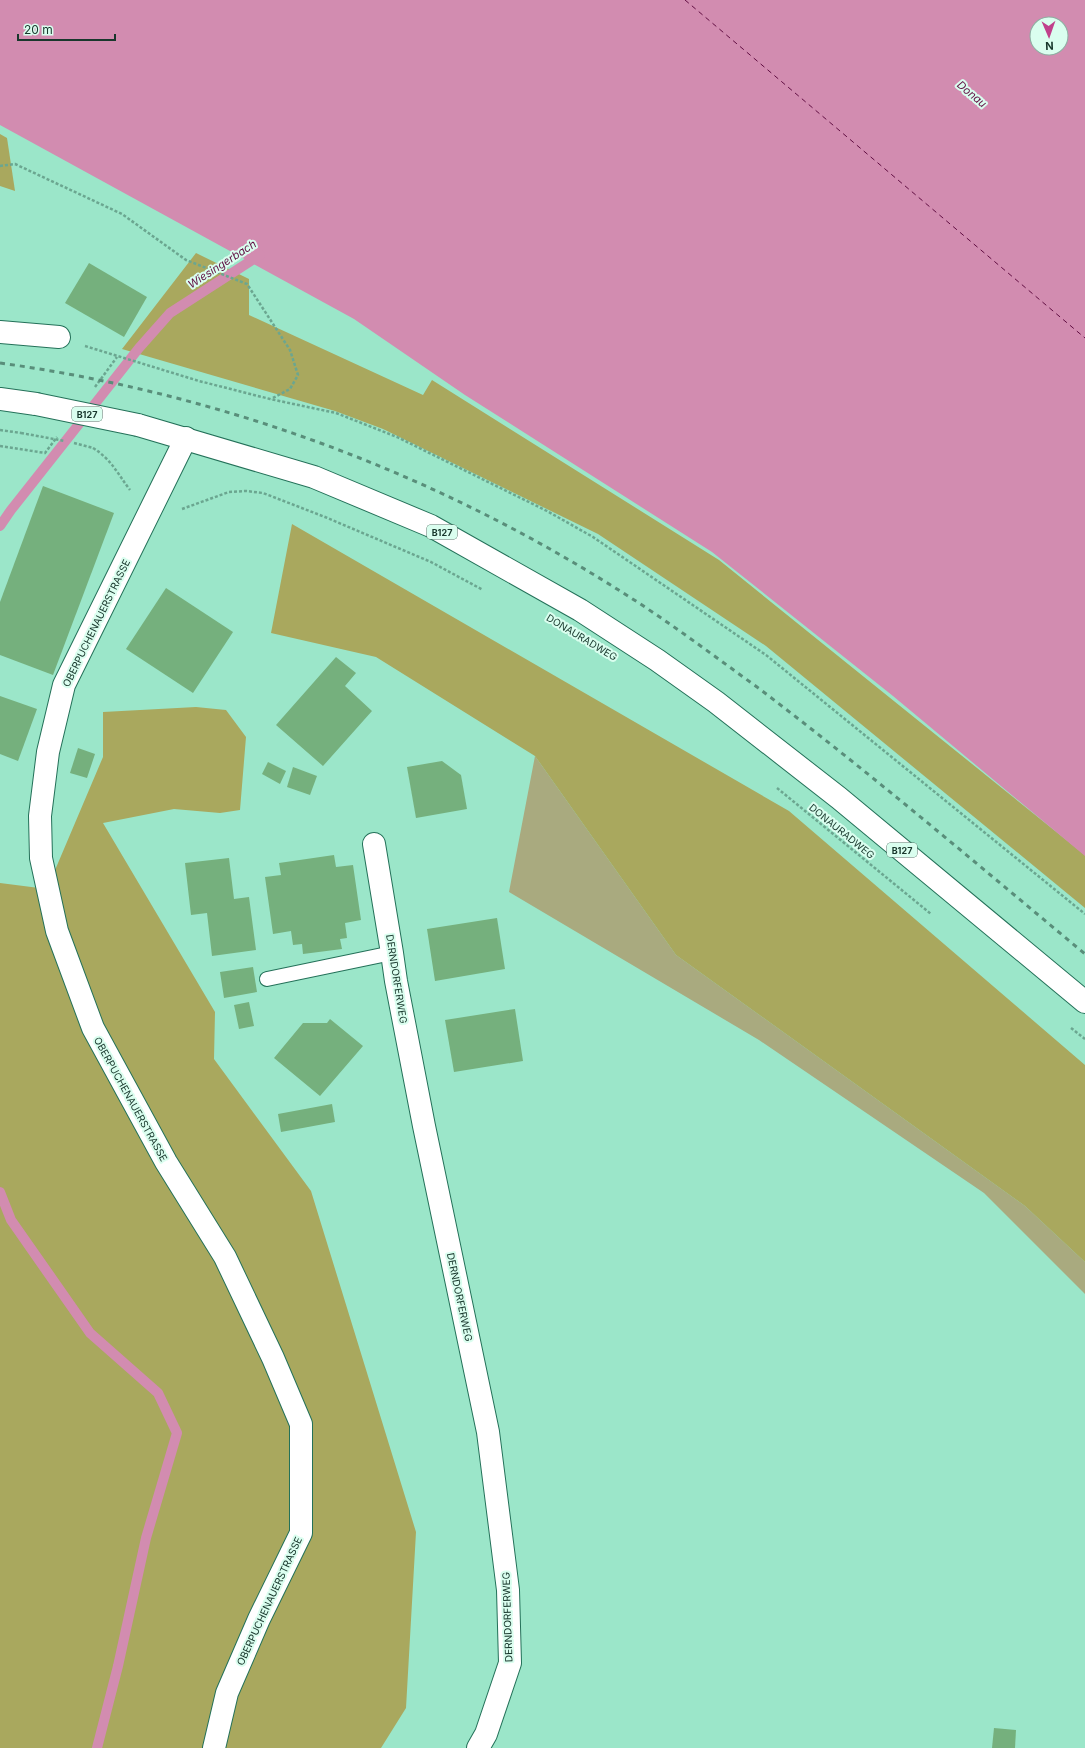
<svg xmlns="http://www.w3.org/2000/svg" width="1085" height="1748" font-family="Inter,sans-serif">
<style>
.green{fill:#a9aa7f}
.forest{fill:#a9a85e}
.water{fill:#d28cb0;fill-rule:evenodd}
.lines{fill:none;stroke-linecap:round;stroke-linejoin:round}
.stream{stroke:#d28cb0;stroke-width:10}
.ferry{stroke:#610e42;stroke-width:1;stroke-dasharray:5 4;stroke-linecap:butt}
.building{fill:#75b07d}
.service-casing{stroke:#247159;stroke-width:16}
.minor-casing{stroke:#247159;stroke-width:24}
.primary-casing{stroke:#247159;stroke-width:24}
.path{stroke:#6ba690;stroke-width:2.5;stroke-dasharray:3 2;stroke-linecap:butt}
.service{stroke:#fff;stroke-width:14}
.minor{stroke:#fff;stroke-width:22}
.primary{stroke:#fff;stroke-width:22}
.rail{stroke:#598e7a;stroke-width:3;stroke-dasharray:5 5;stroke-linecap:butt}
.primary-bridge-casing{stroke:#247159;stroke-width:24;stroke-linecap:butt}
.path-bridge{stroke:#6ba690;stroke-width:2.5;stroke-dasharray:3 2;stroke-linecap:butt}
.primary-bridge{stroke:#fff;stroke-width:22}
.labels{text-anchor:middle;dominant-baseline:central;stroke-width:4;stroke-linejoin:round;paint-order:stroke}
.shield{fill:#dafeef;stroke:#527366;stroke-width:1}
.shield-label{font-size:9px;font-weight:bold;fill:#18372c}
.street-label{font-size:10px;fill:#18372c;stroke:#dafeef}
.water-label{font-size:11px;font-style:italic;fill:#610e42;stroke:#dafeef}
</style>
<rect width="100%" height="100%" fill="#9be6c9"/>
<path class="green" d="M 535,756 L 676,955 L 1025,1206 L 1085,1262 L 1085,1294 L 984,1193 L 759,1040 L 509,892 Z"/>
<g class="forest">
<path d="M 0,134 L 7,138 L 15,191 L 0,186 Z"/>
<path d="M 196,253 L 249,279 L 249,315 L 423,395 L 432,380 L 719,560 L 1085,855 L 1085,908 L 766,646 L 598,534 L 383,429 L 335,411 L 122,349 Z"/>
<path d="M 292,524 L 789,811 L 1085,1065 L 1085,1262 L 1025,1206 L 676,955 L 535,756 L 376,657 L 271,633 Z"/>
<path d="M 196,707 L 226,710 L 246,737 L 240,810 L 220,813 L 174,809 L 103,823 L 215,1012 L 214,1059 L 311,1191 L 416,1532 L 406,1708 L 381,1748 L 0,1748 L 0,883 L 47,889 L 103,757 L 103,712 Z"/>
</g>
<path class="water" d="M 0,0 L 1085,0 L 1085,856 L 893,696 L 712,552 L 465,395 L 354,319 L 0,125 ZM 1037,24 L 1061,24 L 1061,48 L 1037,48 Z"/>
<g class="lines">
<g class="stream">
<path d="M 0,526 L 11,510 L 139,348 L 170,313 L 260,255"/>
<path d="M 0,1192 L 11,1220 L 90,1333 L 158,1393 L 177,1433 L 146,1538 L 118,1666 L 97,1748"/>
</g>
<path class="ferry" d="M 685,0 L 1085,338"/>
</g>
<g class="building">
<path d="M 89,263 L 147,297 L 124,337 L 65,303 Z"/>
<path d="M 43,486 L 114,513 L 53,675 L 0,655 L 0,602 Z"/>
<path d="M 166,588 L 233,632 L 193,693 L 126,649 Z"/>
<path d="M 336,657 L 356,673 L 345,686 L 372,711 L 323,766 L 276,725 Z"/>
<path d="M 0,696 L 37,709 L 18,761 L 0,754 Z"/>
<path d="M 78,748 L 95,754 L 87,778 L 70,773 Z"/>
<path d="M 442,761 L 461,775 L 467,809 L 416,818 L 407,767 Z"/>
<path d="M 268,762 L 286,771 L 280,784 L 262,774 Z"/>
<path d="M 293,767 L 317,776 L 310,795 L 287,787 Z"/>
<path d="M 334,855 L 336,867 L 353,865 L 361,920 L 345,923 L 347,938 L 340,939 L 342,949 L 303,954 L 302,944 L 293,945 L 291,931 L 273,934 L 265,877 L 281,875 L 279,863 Z"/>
<path d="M 229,858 L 234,899 L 249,897 L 256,950 L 212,956 L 207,913 L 191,915 L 185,863 Z"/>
<path d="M 497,918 L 505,969 L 435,981 L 427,929 Z"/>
<path d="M 253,967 L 257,992 L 224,998 L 220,972 Z"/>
<path d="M 249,1002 L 254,1026 L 239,1029 L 234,1005 Z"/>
<path d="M 515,1009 L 523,1061 L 454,1072 L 445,1020 Z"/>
<path d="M 330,1019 L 363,1046 L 320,1096 L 274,1058 L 303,1023 L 327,1023 Z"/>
<path d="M 332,1104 L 335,1122 L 281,1132 L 278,1114 Z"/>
<path d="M 994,1728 L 1016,1730 L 1015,1748 L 992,1748 Z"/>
</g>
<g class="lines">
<g class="service-casing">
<path id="service" d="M 267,979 L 392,953"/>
</g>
<g class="minor-casing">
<g id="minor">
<path d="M 0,332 L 59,337"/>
<path d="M 186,438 L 64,685 L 48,752 L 40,816 L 41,858 L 57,931 L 93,1028 L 166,1162 L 225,1257 L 273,1358 L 301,1424 L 301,1533 L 259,1619 L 227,1693 L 214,1748"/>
<path d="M 374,844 L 392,953 L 396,981 L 424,1126 L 488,1432 L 508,1590 L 510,1663 L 486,1734 L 478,1748"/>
</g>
</g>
<g class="primary-casing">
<g id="primary">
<path d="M 0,399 L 36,404"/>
<path d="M 138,425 L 314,477 L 431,526 L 580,610 L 657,660 L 716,702 L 839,798 L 1085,1002"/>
</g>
</g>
<g class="path">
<path d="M 0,166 L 15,164 L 122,214 L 186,260 L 247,284 L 290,350 L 298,375 L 290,389 L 271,399"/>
<path d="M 85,346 L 199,381 L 270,399 L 336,413 L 397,437 L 547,511 L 593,537 L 766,655 L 1085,914"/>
<path d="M 95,387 L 117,357"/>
<path d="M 0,430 L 21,433"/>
<path d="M 0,446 L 45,453 L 57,437"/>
<path d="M 93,448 C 112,460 117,473 130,490"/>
<path d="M 182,509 L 229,492 L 246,491 L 263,493 L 325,517 L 431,562 L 483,590"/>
<path d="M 777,788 L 931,914"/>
<path d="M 1071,1028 L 1085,1039"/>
</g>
<use href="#service" class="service"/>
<use href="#minor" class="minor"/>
<use href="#primary" class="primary"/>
<path class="rail" d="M 0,363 C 224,394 438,474 628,596 C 672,624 714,656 757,687 C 869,772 977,864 1085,954"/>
<g class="primary-bridge-casing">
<path id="primary-bridge" d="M 36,404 L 138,425"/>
</g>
<g class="path-bridge">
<path d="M 21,433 L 65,441"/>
<path d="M 74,443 L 93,448"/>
</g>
<use href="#primary-bridge" class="primary-bridge"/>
</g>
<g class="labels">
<g class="shield">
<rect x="72" y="407" width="30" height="14" rx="3"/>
<rect x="427" y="525" width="30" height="14" rx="3"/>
<rect x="887" y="843" width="30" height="14" rx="3"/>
</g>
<g class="shield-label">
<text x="87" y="414">B127</text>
<text x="442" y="532">B127</text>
<text x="902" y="850">B127</text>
</g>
<g class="street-label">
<text transform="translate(96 623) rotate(-64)">OBERPUCHENAUERSTRASSE</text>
<text transform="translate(582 637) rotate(31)">DONAURADWEG</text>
<text transform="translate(842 831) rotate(39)">DONAURADWEG</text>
<text transform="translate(397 979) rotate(81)">DERNDORFERWEG</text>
<text transform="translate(131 1099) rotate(61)">OBERPUCHENAUERSTRASSE</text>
<text transform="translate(460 1297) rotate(78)">DERNDORFERWEG</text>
<text transform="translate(269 1601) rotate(-65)">OBERPUCHENAUERSTRASSE</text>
<text transform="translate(507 1617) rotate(-92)">DERNDORFERWEG</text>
</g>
<g class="water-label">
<text transform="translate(972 94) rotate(40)">Donau</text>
<text transform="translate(222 264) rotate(-33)">Wiesingerbach</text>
</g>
</g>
<g transform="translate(1049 36) rotate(178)"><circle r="19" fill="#dafeef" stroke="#8caea1"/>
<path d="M0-3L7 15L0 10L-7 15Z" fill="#c0408b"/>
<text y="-6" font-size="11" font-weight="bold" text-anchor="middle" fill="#18372c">N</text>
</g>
<path d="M18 34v6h97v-6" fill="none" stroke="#18372c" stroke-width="2"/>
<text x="24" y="34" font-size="12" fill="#18372c" stroke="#dafeef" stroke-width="3" paint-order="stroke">20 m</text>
</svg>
